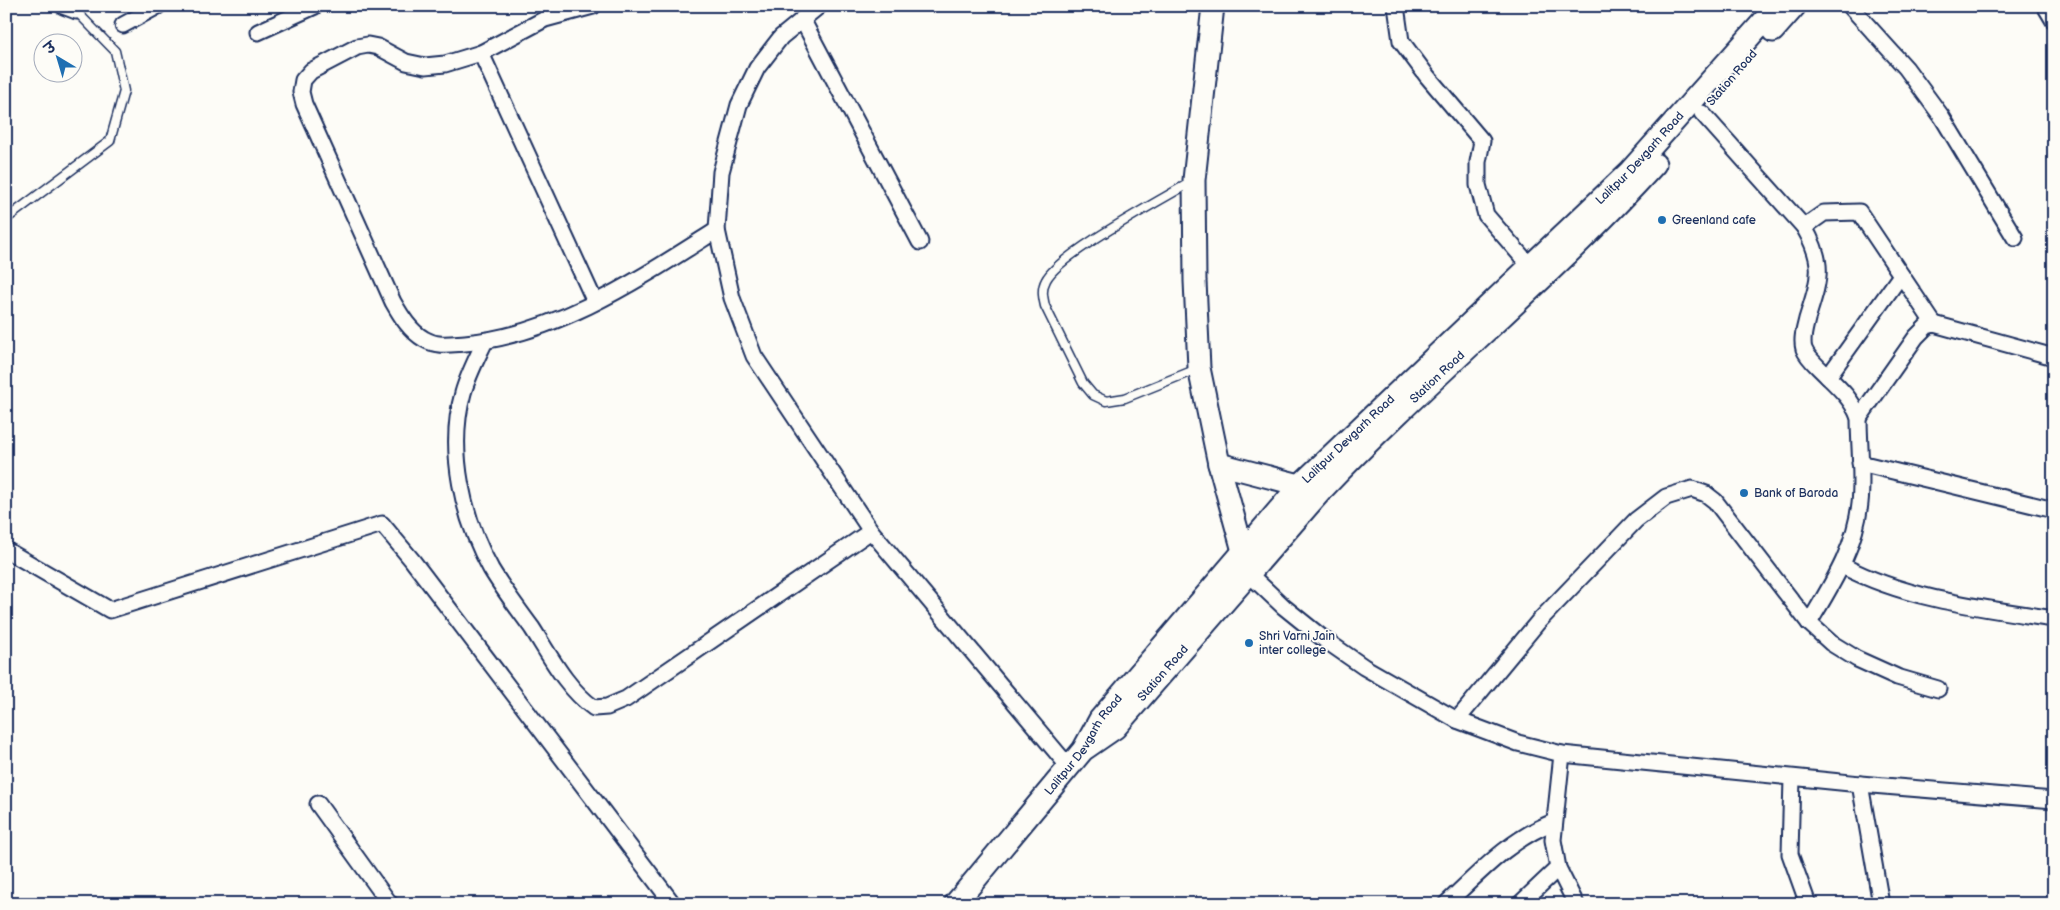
<svg xmlns="http://www.w3.org/2000/svg" width="2060" height="910" font-family="'Balsamiq Sans','Playpen Sans Deva',sans-serif">
<style>
.lines{fill:none;stroke-linecap:round;stroke-linejoin:round}
.lane-casing{stroke:#1b2f5e;stroke-width:11}
.street-casing{stroke:#1b2f5e;stroke-width:19}
.secondary-casing{stroke:#1b2f5e;stroke-width:25}
.lane{stroke:#fdfcf7;stroke-width:8}
.street{stroke:#fdfcf7;stroke-width:15}
.secondary{stroke:#fdfcf7;stroke-width:21}
.poi-dot{fill:#1f6fb2;stroke:#fdfcf7;stroke-width:2}
.labels{text-anchor:middle;dominant-baseline:central;stroke-width:4;stroke-linejoin:round;paint-order:stroke}
.street-label{font-size:12px;fill:#1b2f5e;stroke:#fdfcf7}
.poi-label{font-size:12px;fill:#1b2f5e;stroke:#fdfcf7;text-anchor:start}
</style>
<rect width="100%" height="100%" fill="#fdfcf7"/>
<filter id="ink" filterUnits="userSpaceOnUse"><feTurbulence type="fractalNoise" baseFrequency=".02" numOctaves="2"/><feDisplacementMap in="SourceGraphic" scale="10" xChannelSelector="R" yChannelSelector="G"/><feConvolveMatrix kernelMatrix="1 2 1 2 8 2 1 2 1" color-interpolation-filters="sRGB"/></filter>
<g filter="url(#ink)">
<g class="lines">
<g class="lane-casing">
<g id="lane">
<path d="M 1191,182 C 1161,200 1059,254 1046,280 C 1041,289 1043,297 1045,306 L 1083,383 L 1093,395 L 1106,401 L 1125,398 L 1197,369"/>
<path d="M 6,219 L 110,141 L 124,91 L 115,51 L 76,11"/>
</g>
</g>
<g class="street-casing">
<g id="street">
<path d="M 63,6 L 76,11 L 76,6"/>
<path d="M 593,6 L 545,19 L 481,53 L 445,64 L 425,66 L 406,62 L 378,47 L 368,45 L 357,47 L 311,71 L 303,80 L 301,92 L 304,104 L 393,302 C 401,316 410,331 424,339 C 437,347 451,344 465,343 C 557,335 641,278 717,230"/>
<path d="M 819,6 L 781,37 L 757,68 L 739,105 L 721,172 L 717,230 L 732,298 L 754,356 L 871,531 L 1069,767"/>
<path d="M 1396,6 L 1401,41 L 1427,76 L 1482,141 L 1478,162 L 1478,185 L 1486,215 L 1530,266"/>
<path d="M 1850,6 L 1906,68 L 1942,117 L 2015,238"/>
<path d="M 2045,6 L 2054,21"/>
<path d="M 802,19 L 920,242"/>
<path d="M 123,25 L 158,6"/>
<path d="M 258,32 L 315,6"/>
<path d="M 481,53 L 595,302"/>
<path d="M 1702,113 L 1804,227 C 1826,265 1819,280 1807,319 C 1805,328 1801,339 1804,349 C 1807,357 1815,364 1821,370 C 1836,385 1852,398 1859,418 C 1859,444 1863,478 1860,503 C 1855,549 1832,584 1809,623"/>
<path d="M 1804,227 L 1824,213 L 1859,212 L 1934,324"/>
<path d="M 485,341 C 477,358 468,375 463,393 C 447,450 463,519 491,569 C 503,589 518,609 532,628 C 550,656 567,689 594,708 L 607,707 L 626,699 L 871,531"/>
<path d="M 1828,377 L 1901,275"/>
<path d="M 1859,418 L 1916,337 L 1927,326 L 1934,324 L 2054,357"/>
<path d="M 1860,463 L 2054,510"/>
<path d="M 6,550 L 110,610 L 382,524 L 412,560 L 673,904"/>
<path d="M 1843,566 C 1908,600 1983,608 2054,619"/>
<path d="M 1249,574 L 1284,607 L 1325,640 L 1364,667 L 1457,720 L 1518,743 L 1562,754 L 1860,784 L 2054,800"/>
<path d="M 1457,720 L 1538,622 L 1636,520 L 1666,497 L 1692,489 L 1706,494 L 1715,501 L 1809,623 L 1831,643 L 1857,659 L 1897,677 L 1938,689"/>
<path d="M 1562,754 L 1553,840 L 1558,868 L 1576,904"/>
<path d="M 1792,778 L 1790,854 L 1808,904"/>
<path d="M 1860,784 L 1881,904"/>
<path d="M 318,804 L 390,904"/>
<path d="M 1446,904 C 1479,873 1511,838 1554,822"/>
<path d="M 1520,904 L 1558,868"/>
</g>
</g>
<g class="secondary-casing">
<g id="secondary">
<path d="M 1213,6 L 1194,180 L 1195,281 L 1199,368 L 1219,464 L 1246,562"/>
<path d="M 1773,31 L 1795,6"/>
<path d="M 1219,464 L 1311,488"/>
<path id="s1" d="M 1086,748 L 1115,728 L 1321,491 C 1428,378 1550,280 1655,164"/>
<path id="s2" d="M 955,904 L 1083,750 L 1100,719 L 1300,485 L 1630,171 L 1777,6"/>
</g>
</g>
<use href="#lane" class="lane"/>
<use href="#street" class="street"/>
<use href="#secondary" class="secondary"/>
</g>
</g>
<g class="poi-dot">
<circle cx="1662" cy="220" r="5"/>
<circle cx="1744" cy="493" r="5"/>
<circle cx="1249" cy="643" r="5"/>
</g>
<g class="labels">
<g class="street-label">
<text transform="translate(1732 78) rotate(-49)">Station Road</text>
<text stroke="none"><textPath href="#s2" startOffset="1015">Lalitpur Devgarh Road</textPath></text>
<text stroke="none"><textPath href="#s1" startOffset="512">Station Road</textPath></text>
<text stroke="none"><textPath href="#s2" startOffset="610">Lalitpur Devgarh Road</textPath></text>
<text stroke="none"><textPath href="#s1" startOffset="108">Station Road</textPath></text>
<text stroke="none"><textPath href="#s2" startOffset="205">Lalitpur Devgarh Road</textPath></text>
</g>
<g class="poi-label">
<text x="1672" y="220">Greenland cafe</text>
<text x="1754" y="493">Bank of Baroda</text>
<text x="1259" y="636">Shri Varni Jain<tspan x="1259" dy="14">inter college</tspan></text>
</g>
</g>
<rect width="2060" height="910" fill="none" stroke="#fdfcf7" stroke-width="25"/>
<rect x="12" y="12" width="2035" height="885" fill="none" stroke="#1b2f5e" stroke-width="2" filter="url(#ink)"/>
<g transform="translate(58 58) rotate(322)"><circle r="24" fill="#fdfcf7" stroke="#a3aaba"/>
<path d="M0-4L9 19L0 12L-9 19Z" fill="#1f6fb2"/>
<text y="-8" font-size="14" font-weight="bold" text-anchor="middle" fill="#1b2f5e">उ</text>
</g>
</svg>
